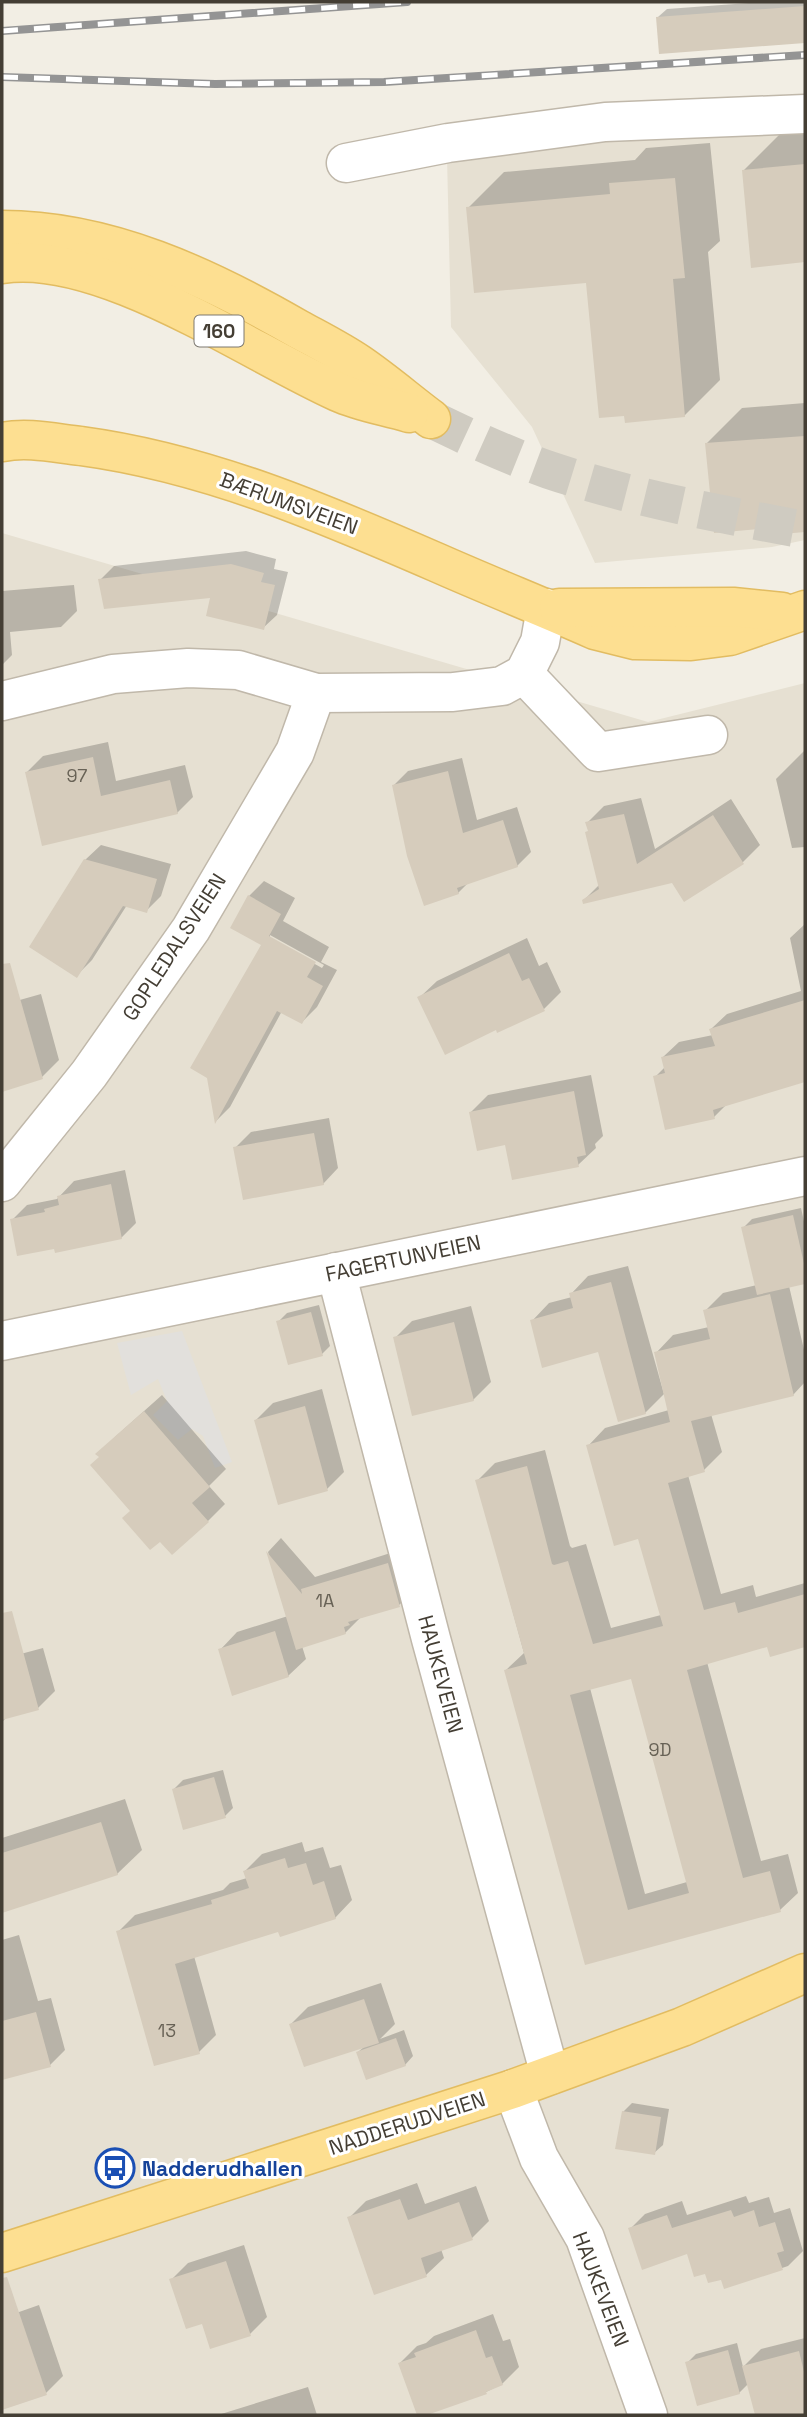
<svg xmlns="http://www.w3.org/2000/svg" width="807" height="2417" font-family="'Space Grotesk',sans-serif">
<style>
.residential{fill:#e6e0d2}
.parking{fill:#e2e0dc}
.shadow{fill:#0003;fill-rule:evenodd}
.building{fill:#d6ccbc;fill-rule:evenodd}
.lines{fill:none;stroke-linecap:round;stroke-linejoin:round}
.major-tunnel{stroke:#cfcbc1;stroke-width:38;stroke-dasharray:38 19;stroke-linecap:butt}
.minor-casing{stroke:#c0b8aa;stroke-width:41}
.major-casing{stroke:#e2bc61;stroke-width:41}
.minor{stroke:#fff;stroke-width:38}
.major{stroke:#fddf91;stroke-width:38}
.rail-casing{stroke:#949494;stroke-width:8}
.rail{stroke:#fff;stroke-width:5;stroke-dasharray:16;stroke-linecap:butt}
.labels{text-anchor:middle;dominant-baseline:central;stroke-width:6;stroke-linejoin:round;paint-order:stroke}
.number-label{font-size:18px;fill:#686256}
.shield{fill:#fff;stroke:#7c7871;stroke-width:2}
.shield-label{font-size:19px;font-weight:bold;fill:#443e34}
.street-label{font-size:21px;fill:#443e34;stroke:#fff}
.transit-label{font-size:21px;font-weight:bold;fill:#164399;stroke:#fff;text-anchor:start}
</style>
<rect width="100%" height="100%" fill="#f2eee4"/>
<g class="residential">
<path d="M 805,129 L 805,540 L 772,547 L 595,563 L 532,427 L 451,327 L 447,157 L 684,133 Z"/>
<path d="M 2,533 L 648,722 L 805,683 L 805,2415 L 2,2415 Z"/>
</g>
<path class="parking" d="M 182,1331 L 232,1462 L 215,1468 L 203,1436 L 192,1429 L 178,1440 L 153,1415 L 167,1401 L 158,1379 L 131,1395 L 117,1343 Z"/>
<g class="shadow">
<path d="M 762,2 L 805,2 L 805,41 L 660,52 L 658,17 L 667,9 Z"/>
<path d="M 805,133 L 805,261 L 752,266 L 743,171 L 779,135 Z"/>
<path d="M 710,143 L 720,241 L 708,252 L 720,380 L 684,416 L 588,281 L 468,208 L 504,172 L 635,160 L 646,148 Z"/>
<path d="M 805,403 L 805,530 L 761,534 L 761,527 L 706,444 L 742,408 Z"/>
<path d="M 246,551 L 276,559 L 274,569 L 288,572 L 277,615 L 263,628 L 213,596 L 100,580 L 114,566 Z"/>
<path d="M 74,585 L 77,611 L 61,627 L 10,632 L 12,655 L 2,665 L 2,591 Z"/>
<path d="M 108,742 L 116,781 L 185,765 L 193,797 L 177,813 L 43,844 L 27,772 L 43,756 Z"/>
<path d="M 805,750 L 805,847 L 792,848 L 776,779 Z"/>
<path d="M 462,758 L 477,820 L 517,807 L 531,852 L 517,866 L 469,882 L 458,893 L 394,785 L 408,771 Z"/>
<path d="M 641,798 L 655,849 L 731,799 L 760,845 L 743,862 L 673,881 L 584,900 L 599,885 L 587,823 L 604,806 Z"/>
<path d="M 101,845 L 171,864 L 161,896 L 146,911 L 127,905 L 92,960 L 77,975 L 85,860 Z"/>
<path d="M 264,881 L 295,898 L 283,921 L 329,947 L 321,962 L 337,970 L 317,1007 L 302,1022 L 282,1011 L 230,1107 L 216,1121 L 263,944 L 249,896 ZM 270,935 L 324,965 L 322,968 L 270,939 Z"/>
<path d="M 805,924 L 805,1065 L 789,1069 L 728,1103 L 714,1117 L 655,1077 L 665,1067 L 663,1057 L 679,1042 L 713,1035 L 711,1029 L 727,1014 L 801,991 L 790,938 Z"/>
<path d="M 527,938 L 539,966 L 547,962 L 561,992 L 544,1009 L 497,1028 L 419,998 L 437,981 Z"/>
<path d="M 41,994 L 59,1060 L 42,1077 L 2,1090 L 2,1005 Z"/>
<path d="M 591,1075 L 603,1136 L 595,1144 L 596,1148 L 578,1165 L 471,1112 L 488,1095 Z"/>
<path d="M 329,1118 L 338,1168 L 323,1184 L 235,1148 L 251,1132 Z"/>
<path d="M 125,1170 L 136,1223 L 121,1238 L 12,1220 L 27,1205 L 57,1199 L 74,1181 Z"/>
<path d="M 801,1208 L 805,1226 L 805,1282 L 789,1286 L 805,1354 L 805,1382 L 793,1395 L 711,1414 L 722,1452 L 704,1470 L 688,1475 L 721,1594 L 753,1585 L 756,1597 L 805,1583 L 805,1644 L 771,1654 L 769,1645 L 707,1662 L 761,1861 L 788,1854 L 798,1893 L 780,1910 L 586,1962 L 506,1670 L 524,1653 L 477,1481 L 495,1463 L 545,1450 L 570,1546 L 572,1548 L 586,1544 L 611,1628 L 661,1615 L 639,1537 L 588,1446 L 605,1428 L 669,1410 L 656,1353 L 673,1335 L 709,1327 L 705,1311 L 723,1293 L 757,1285 L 743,1228 L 752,1219 ZM 633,1677 L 687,1882 L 645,1894 L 590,1688 Z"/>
<path d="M 628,1266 L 664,1394 L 645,1413 L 600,1350 L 532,1321 L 549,1303 L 572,1297 L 571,1294 L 588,1276 Z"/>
<path d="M 319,1305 L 330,1346 L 322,1354 L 278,1322 L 287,1313 Z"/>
<path d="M 471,1306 L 491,1382 L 473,1400 L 395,1338 L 412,1321 Z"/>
<path d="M 322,1389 L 344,1472 L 327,1489 L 256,1420 L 273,1403 Z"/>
<path d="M 162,1395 L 226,1469 L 209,1486 L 225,1504 L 208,1521 L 160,1539 L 132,1511 L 101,1457 L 115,1437 Z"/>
<path d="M 281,1538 L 315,1577 L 403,1549 L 414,1591 L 399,1605 L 360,1618 L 345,1633 L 302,1646 L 306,1659 L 288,1676 L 220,1650 L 237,1632 L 288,1616 L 268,1552 Z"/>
<path d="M 43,1648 L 55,1691 L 38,1708 L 8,1716 L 2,1722 L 2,1659 Z"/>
<path d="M 223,1770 L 233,1808 L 225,1816 L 174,1789 L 183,1780 Z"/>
<path d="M 125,1799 L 142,1850 L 117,1874 L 2,1911 L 2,1838 Z"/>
<path d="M 302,1842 L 305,1852 L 323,1847 L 330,1868 L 341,1865 L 352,1900 L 335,1918 L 279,1930 L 194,1956 L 216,2035 L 199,2052 L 118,1932 L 135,1915 L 223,1890 L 230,1883 L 247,1878 L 245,1871 L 262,1854 Z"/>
<path d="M 19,1935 L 38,2001 L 51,1998 L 65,2050 L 50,2065 L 5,2077 L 2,2065 L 2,1940 Z"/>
<path d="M 381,1983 L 395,2024 L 380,2039 L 404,2030 L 413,2056 L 405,2065 L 358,2052 L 365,2046 L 291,2024 L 308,2007 Z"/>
<path d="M 632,2103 L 669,2109 L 663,2145 L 654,2153 L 623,2112 Z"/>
<path d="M 417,2183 L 425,2204 L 476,2186 L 489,2221 L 472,2238 L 441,2249 L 444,2258 L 426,2275 L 375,2293 L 349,2218 L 366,2201 Z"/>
<path d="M 746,2196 L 749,2203 L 769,2197 L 774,2213 L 790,2208 L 803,2251 L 788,2266 L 725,2287 L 722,2277 L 696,2250 L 630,2229 L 645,2214 L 682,2201 L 687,2215 Z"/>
<path d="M 244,2245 L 267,2317 L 250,2334 L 203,2322 L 171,2280 L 188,2263 Z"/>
<path d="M 39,2305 L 63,2376 L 46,2393 L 2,2408 L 2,2318 Z"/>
<path d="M 493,2314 L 503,2341 L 510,2339 L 519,2367 L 502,2384 L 486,2392 L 419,2415 L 400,2363 L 417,2346 L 426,2343 L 434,2336 Z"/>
<path d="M 805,2338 L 805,2415 L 757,2415 L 748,2384 L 739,2393 L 687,2363 L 696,2354 L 737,2343 L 743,2367 L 761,2349 Z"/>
<path d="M 308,2387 L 317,2415 L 218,2415 Z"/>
</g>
<g class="building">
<path d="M 805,6 L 805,43 L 659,54 L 656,17 Z"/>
<path d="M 805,164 L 805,262 L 751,268 L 742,170 Z"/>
<path d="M 675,178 L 685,278 L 673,279 L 685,417 L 625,423 L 624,416 L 599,418 L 586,283 L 474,293 L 466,207 L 610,194 L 609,183 Z"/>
<path d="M 805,436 L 805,532 L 760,536 L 759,529 L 714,533 L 705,443 Z"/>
<path d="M 231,564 L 264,573 L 261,582 L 275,585 L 264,630 L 206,616 L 210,598 L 104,609 L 98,579 Z"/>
<path d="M 93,757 L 101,796 L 170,780 L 178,814 L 42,846 L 25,772 Z"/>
<path d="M 448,771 L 463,833 L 503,820 L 518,867 L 457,888 L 459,894 L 424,906 L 407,856 L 392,785 Z"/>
<path d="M 624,814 L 637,864 L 713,815 L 744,864 L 684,902 L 672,883 L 583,904 L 582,900 L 599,889 L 585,832 L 588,831 L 585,822 Z"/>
<path d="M 84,859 L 157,879 L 147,913 L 123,906 L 77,978 L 29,947 Z"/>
<path d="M 248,895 L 281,914 L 269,936 L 316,962 L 307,977 L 323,986 L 302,1024 L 277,1011 L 215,1124 L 207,1078 L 190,1068 L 261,945 L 230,928 Z"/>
<path d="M 509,953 L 522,981 L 529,978 L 545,1011 L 497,1033 L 496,1030 L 445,1055 L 417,997 Z"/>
<path d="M 10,963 L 43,1079 L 2,1092 L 2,964 Z"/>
<path d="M 805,1000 L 805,1082 L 713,1110 L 715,1119 L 665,1130 L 653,1076 L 665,1073 L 661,1057 L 715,1046 L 709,1029 Z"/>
<path d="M 574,1091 L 586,1155 L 577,1157 L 579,1167 L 512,1180 L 505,1145 L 477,1151 L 469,1112 Z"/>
<path d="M 314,1133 L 324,1185 L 243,1200 L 233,1147 Z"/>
<path d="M 111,1184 L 122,1239 L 55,1253 L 54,1249 L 17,1256 L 10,1219 L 45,1212 L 44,1209 L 59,1205 L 57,1196 Z"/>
<path d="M 793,1215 L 805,1268 L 805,1284 L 757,1295 L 741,1227 Z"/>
<path d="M 611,1282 L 646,1414 L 618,1422 L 598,1352 L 542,1368 L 530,1320 L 573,1308 L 569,1293 Z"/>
<path d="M 770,1294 L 794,1396 L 691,1421 L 705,1472 L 668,1483 L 704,1610 L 735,1602 L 738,1613 L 805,1594 L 805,1647 L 770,1657 L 767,1647 L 687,1670 L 743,1878 L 770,1871 L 781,1912 L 585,1965 L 504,1670 L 527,1664 L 475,1480 L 527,1466 L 552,1564 L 554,1565 L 568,1561 L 593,1644 L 663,1626 L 638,1539 L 614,1546 L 586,1445 L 670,1422 L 654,1352 L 710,1339 L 703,1310 ZM 631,1679 L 689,1893 L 628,1910 L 570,1695 Z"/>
<path d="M 311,1312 L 323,1356 L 288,1365 L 276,1321 Z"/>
<path d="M 454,1322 L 474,1401 L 412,1416 L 393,1337 Z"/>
<path d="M 305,1406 L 328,1491 L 278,1505 L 254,1420 Z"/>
<path d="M 144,1411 L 210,1487 L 192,1503 L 209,1522 L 172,1555 L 160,1542 L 150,1550 L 122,1518 L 130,1511 L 90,1465 L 99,1457 L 95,1454 Z"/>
<path d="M 266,1551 L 302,1594 L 301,1589 L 388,1563 L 400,1607 L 348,1622 L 350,1625 L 344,1627 L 346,1634 L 296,1650 Z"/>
<path d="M 12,1611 L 39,1710 L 2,1720 L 2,1613 Z"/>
<path d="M 275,1631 L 289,1677 L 232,1696 L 218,1649 Z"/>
<path d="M 214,1777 L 226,1818 L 183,1830 L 172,1789 Z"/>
<path d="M 101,1822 L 118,1875 L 2,1913 L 2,1853 Z"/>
<path d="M 285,1858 L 288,1868 L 306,1863 L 313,1885 L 324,1881 L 336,1919 L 280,1937 L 278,1932 L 175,1964 L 200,2054 L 154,2066 L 116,1931 L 212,1904 L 211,1900 L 249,1888 L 243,1871 Z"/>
<path d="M 364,1999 L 379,2043 L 304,2067 L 289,2024 Z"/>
<path d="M 36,2012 L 51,2067 L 2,2080 L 2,2021 Z"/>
<path d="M 396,2038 L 406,2066 L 366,2080 L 356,2052 Z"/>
<path d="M 622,2111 L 661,2117 L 655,2155 L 615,2149 Z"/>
<path d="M 400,2199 L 408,2220 L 459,2202 L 473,2240 L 421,2258 L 427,2277 L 374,2295 L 347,2217 Z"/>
<path d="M 731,2210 L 734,2217 L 754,2210 L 759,2227 L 775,2222 L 784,2251 L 777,2253 L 783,2270 L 724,2289 L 721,2280 L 708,2283 L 705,2274 L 694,2277 L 687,2254 L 642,2270 L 628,2228 L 667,2215 L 672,2228 Z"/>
<path d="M 226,2261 L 251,2336 L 210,2349 L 202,2324 L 186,2329 L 169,2279 Z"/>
<path d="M 7,2277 L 47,2395 L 2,2410 L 2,2278 Z"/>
<path d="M 476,2330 L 486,2358 L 492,2356 L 503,2385 L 486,2392 L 487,2394 L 427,2415 L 417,2415 L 398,2363 L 416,2357 L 414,2353 Z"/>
<path d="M 728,2350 L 740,2394 L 697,2406 L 685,2362 Z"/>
<path d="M 799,2351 L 805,2376 L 805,2415 L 755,2415 L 742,2366 Z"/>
</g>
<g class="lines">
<path class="major-tunnel" d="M 431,419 C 470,438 509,456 549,470 C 633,498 719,514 805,530"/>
<g class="minor-casing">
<g id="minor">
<path d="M 346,163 L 448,143 L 605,122 L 805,114"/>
<path d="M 524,674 L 598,752 L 708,735"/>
<path d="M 2,701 L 113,674 L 188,668 L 238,670 L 316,693 L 453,692 L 502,686 L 524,674 L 540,642 L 546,608"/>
<path d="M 2,1182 L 89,1074 L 191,929 L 295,752 L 316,693"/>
<path d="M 336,1272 L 431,1639 L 550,2075"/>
<path d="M 2,1341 L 805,1176"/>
<path d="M 513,2089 L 539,2158 L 585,2238 L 648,2415"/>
</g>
</g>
<g class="major-casing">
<g id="major">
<path d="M 2,230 C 108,230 208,277 298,329 C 318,340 340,351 359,364 C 384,381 407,401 431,419"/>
<path d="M 2,264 C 102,249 247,351 338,392 C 360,402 386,406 409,413"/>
<path d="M 2,442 C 28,437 54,443 81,446 C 207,463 323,513 438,563 C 490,586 543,607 595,630 L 635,640 L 691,641 L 730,636 L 805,610"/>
<path d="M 559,608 L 733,607 L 782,612"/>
<path d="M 2,2253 L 513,2089 L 682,2027 L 805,1973"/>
</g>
</g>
<use href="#minor" class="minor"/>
<use href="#major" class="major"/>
<g class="rail-casing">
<g id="rail">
<path d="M 2,31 L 407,2"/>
<path d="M 2,77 L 215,84 L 384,82 L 805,55"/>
</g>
</g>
<use href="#rail" class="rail"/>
</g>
<defs>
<g id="bus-ring" transform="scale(2.0125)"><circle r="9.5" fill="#fff" stroke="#1a4fb4" stroke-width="1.5"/><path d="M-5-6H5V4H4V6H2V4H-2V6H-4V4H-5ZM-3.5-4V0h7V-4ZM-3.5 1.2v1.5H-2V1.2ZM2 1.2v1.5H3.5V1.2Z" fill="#1a4fb4"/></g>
</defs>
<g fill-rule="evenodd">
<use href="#bus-ring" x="115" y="2168"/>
</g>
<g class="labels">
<g class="number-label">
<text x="77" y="775">97</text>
<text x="325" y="1600">1A</text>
<text x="660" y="1749">9D</text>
<text x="167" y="2030">13</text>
</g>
<rect class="shield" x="194.5" y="315.5" width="49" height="31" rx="5"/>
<g class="shield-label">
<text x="219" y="331">160</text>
</g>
<g class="street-label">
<text transform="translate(289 503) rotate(20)">BÆRUMSVEIEN</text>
<text transform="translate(174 947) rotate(-57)">GOPLEDALSVEIEN</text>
<text transform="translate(403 1258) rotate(-12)">FAGERTUNVEIEN</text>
<text transform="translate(441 1674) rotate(75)">HAUKEVEIEN</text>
<text transform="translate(407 2123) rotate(-18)">NADDERUDVEIEN</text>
<text transform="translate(601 2289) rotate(69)">HAUKEVEIEN</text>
</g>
<g class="transit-label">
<text x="142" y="2168">Nadderudhallen</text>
</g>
</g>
<rect width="807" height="2417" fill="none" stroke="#443e34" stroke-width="7"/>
</svg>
